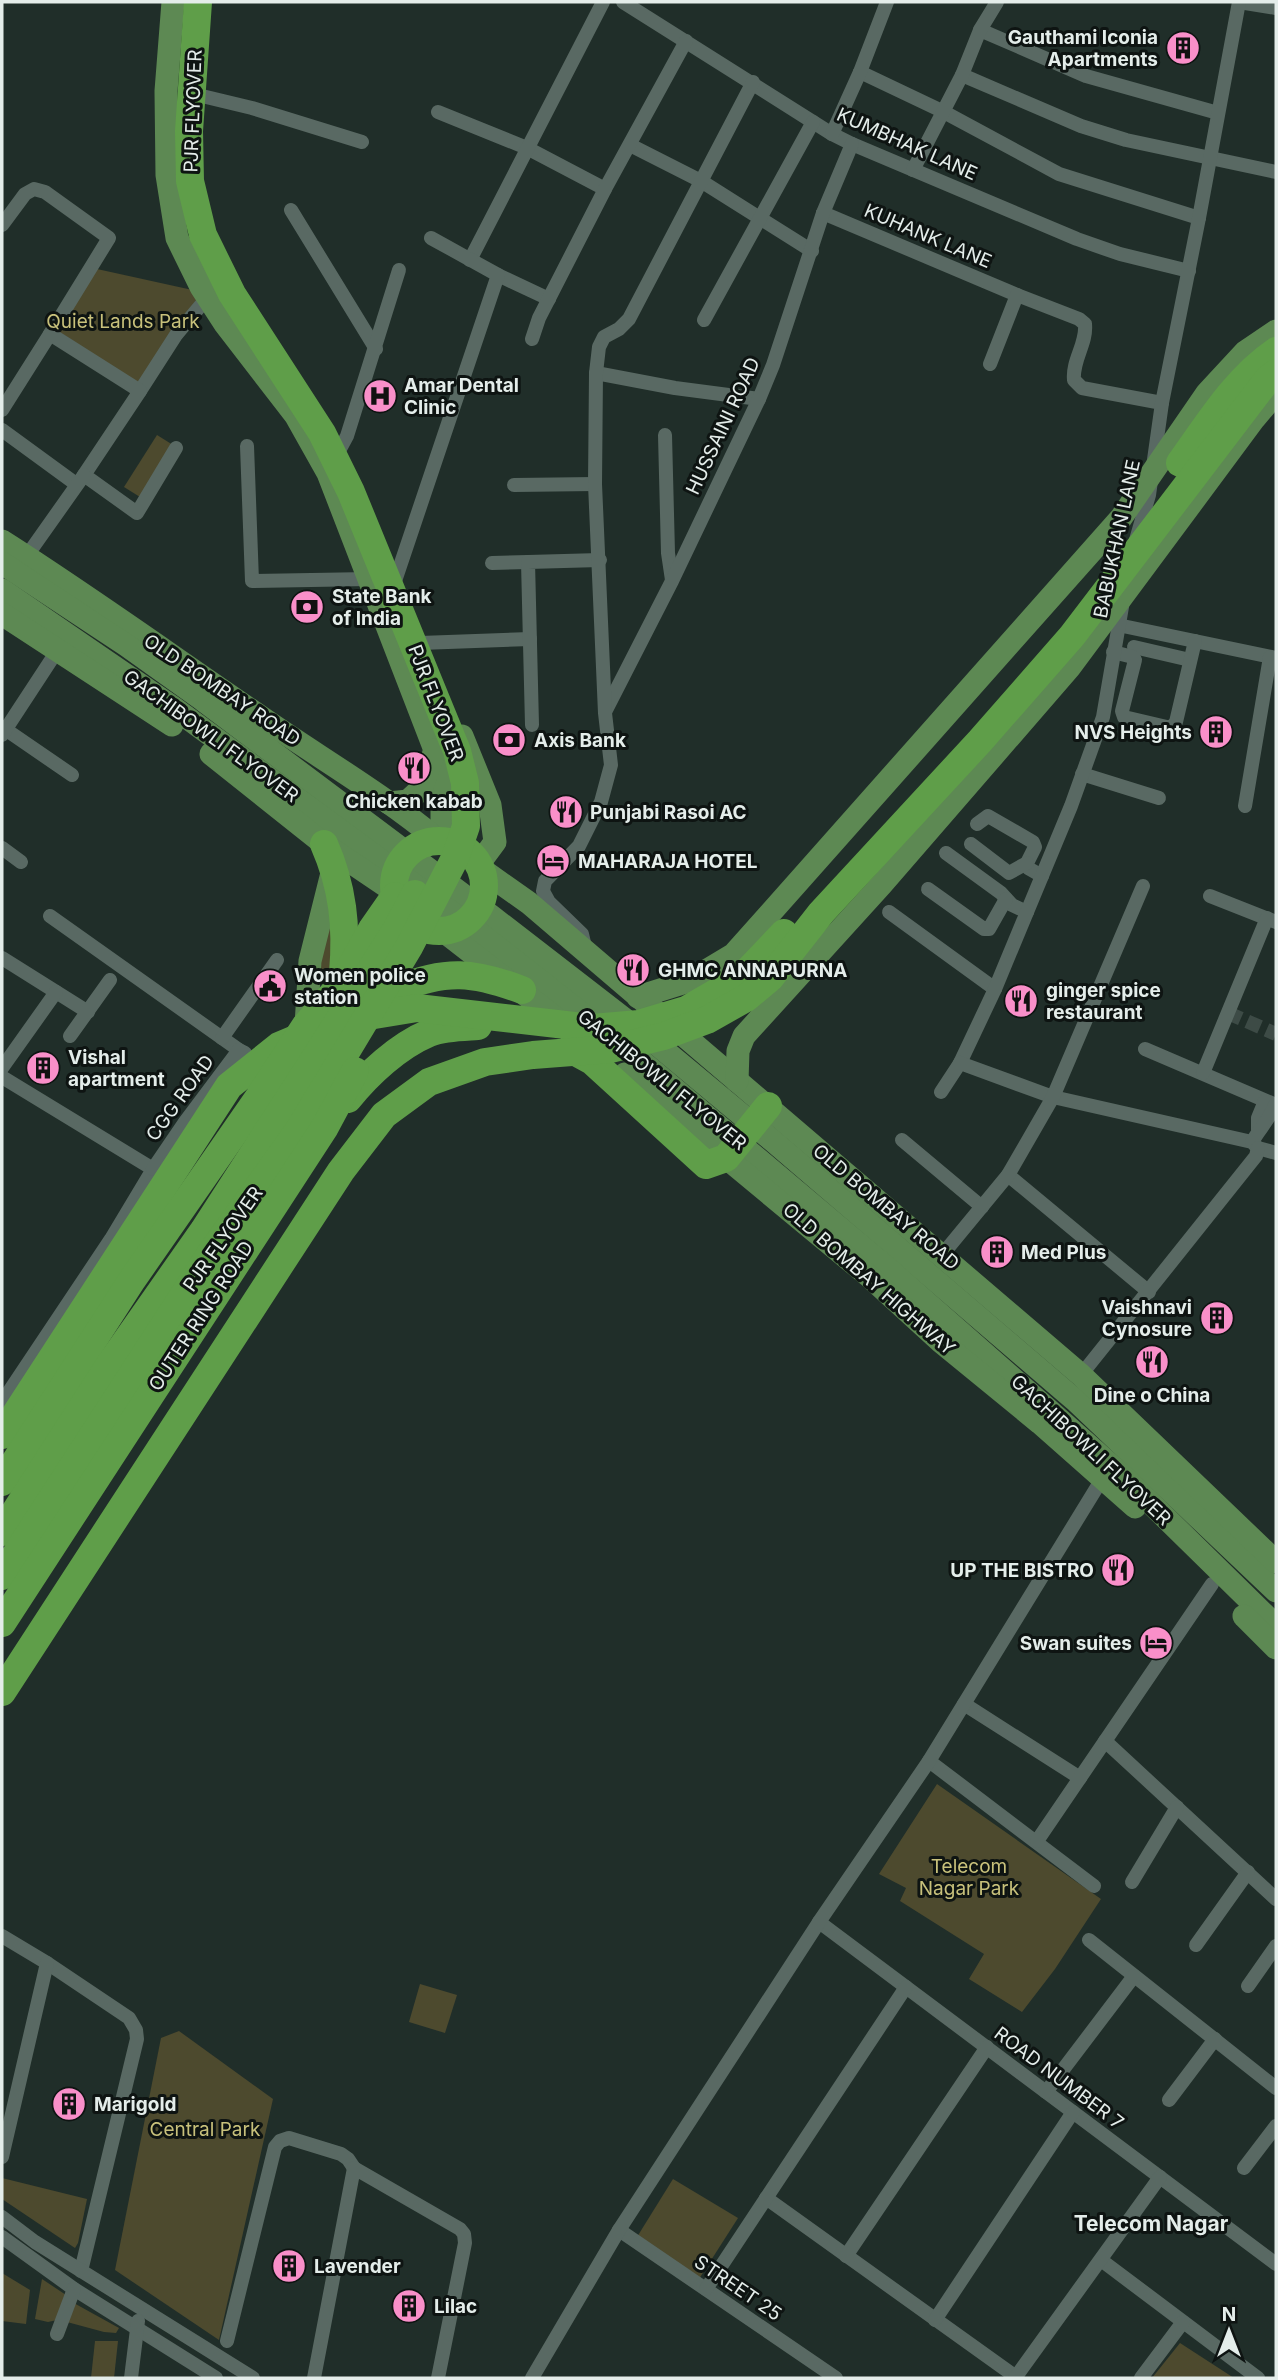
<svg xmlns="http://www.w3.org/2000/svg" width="1278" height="2380" font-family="Inter,sans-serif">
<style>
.green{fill:#4d4a2e}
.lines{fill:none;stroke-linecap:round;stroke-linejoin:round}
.street-tunnel{stroke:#3d4b46;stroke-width:14;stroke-dasharray:14 7;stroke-linecap:butt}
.street{stroke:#596963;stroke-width:14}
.primary{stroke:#5d8953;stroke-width:23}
.highway{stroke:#5f9e49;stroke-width:28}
.labels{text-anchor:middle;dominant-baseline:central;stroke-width:6;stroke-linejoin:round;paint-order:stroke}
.poi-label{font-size:19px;font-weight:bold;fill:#e4edea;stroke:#0e1412;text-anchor:start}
.street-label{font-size:19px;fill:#e4edea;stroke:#0e1412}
.park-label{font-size:19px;fill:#c8c17b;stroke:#0e1412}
.neighbourhood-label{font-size:21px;font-weight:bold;fill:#e4edea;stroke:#0e1412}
</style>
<rect width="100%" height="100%" fill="#202e29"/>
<g class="green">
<path d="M 97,269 L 197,291 L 199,296 L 138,384 L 58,331 Z"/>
<path d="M 157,435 L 173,445 L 140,497 L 124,487 Z"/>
<path d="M 333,898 L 332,963 L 323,981 L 315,983 Z"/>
<path d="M 937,1784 L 1101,1899 L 1055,1969 L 1022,2012 L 969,1979 L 984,1954 L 900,1901 L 906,1888 L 879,1874 Z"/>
<path d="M 420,1984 L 457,1995 L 445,2033 L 409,2022 Z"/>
<path d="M 179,2031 L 273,2099 L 219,2340 L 115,2270 L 161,2038 Z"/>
<path d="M 2,2178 L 87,2199 L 78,2243 L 75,2248 L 2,2199 Z"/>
<path d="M 673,2179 L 738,2218 L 699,2279 L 637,2237 Z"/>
<path d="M 2,2273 L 30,2290 L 26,2324 L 2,2321 Z"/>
<path d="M 42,2279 L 66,2295 L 57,2320 L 48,2322 L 35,2319 Z"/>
<path d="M 72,2302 L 119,2328 L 116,2333 L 104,2332 L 67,2322 Z"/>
<path d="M 95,2341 L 118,2341 L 114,2378 L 91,2378 Z"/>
<path d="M 1180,2343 L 1234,2378 L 1152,2378 Z"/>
</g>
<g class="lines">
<path class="street-tunnel" d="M 1228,1013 L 1276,1034"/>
<g class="street">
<path d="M 623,2 L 832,134 L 852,144 L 1077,239 L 1120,254 L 1189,271"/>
<path d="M 1239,2 L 1276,8"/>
<path d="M 980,30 L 1086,76 L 1218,113"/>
<path d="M 860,72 L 942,111 L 1059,174 L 1199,218"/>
<path d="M 962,75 L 1081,126 L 1126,140 L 1276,172"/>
<path d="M 202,96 L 252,108 L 362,142"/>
<path d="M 438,112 L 527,148 L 605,189"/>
<path d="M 832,134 L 860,72 L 887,2"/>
<path d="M 630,145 L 701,181 L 812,251"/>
<path d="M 913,170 L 962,75 L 980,30 L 997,2"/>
<path d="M 291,210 L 376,349"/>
<path d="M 823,213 L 1017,295"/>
<path d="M 2,225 L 25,194 L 34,189 L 45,192 L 109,238 L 50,334"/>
<path d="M 470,260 L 603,2"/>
<path d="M 498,275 L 549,299"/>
<path d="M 704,320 L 813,122"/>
<path d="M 532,339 L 539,318 L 605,189 L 686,41"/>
<path d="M 990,364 L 1017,295 L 1079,319 L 1085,324 C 1087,344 1072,360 1074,380 L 1082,388 L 1162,403"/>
<path d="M 596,373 L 675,388 L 759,399"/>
<path d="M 140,391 L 176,335 L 211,293"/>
<path d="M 2,410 L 50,334 L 140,391 L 84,475 L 137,513 L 176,448"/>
<path d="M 2,430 L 76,484"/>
<path d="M 665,435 L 668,553 L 672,580"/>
<path d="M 247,446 L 252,581 L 369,579"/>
<path d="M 340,449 L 347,436 L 399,270"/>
<path d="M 514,485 L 595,484"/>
<path d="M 1136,540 L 1149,495 L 1162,403 L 1199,218 L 1239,2"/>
<path d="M 26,557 L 84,475"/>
<path d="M 492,563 L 528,562"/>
<path d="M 395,581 L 498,275 L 431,238"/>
<path d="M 1118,625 L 1276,658"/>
<path d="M 420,643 L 530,639"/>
<path d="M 1134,647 L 1190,660"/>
<path d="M 1113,652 L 1133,657 L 1135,660 L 1122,711 L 1124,717 L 1171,728 L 1176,722 L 1195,641"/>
<path d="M 606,710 L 672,581 L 759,399 L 773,365 L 823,213 L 852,144"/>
<path d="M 532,725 L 528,562 L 600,560"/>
<path d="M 2,727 L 72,775"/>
<path d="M 2,735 L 57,651"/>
<path d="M 1082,774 L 1159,798"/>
<path d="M 1245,806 L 1270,657"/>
<path d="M 977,824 L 988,816 L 1033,842 L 1035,847 L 1027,863 L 1028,868 L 1042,876"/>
<path d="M 971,844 L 1009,873 L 1027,863"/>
<path d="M 2,848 L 21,862"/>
<path d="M 946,853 L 1001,893 L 1012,905 L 1027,912"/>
<path d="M 928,889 L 984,929 L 989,929 L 1006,899"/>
<path d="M 1210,896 L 1276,922"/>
<path d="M 889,912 L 995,989"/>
<path d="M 50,916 L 239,1050"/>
<path d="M 585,947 L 582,934 L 549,902 L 543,891 L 545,881 L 579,846 L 601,802 L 611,765 L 605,713 L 595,484 L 596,373 L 599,347 L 604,337 L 619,329 L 629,319 L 753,82"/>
<path d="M 2,958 L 88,1012"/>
<path d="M 70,1036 L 110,980"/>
<path d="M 222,1038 L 277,960"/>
<path d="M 1145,1049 L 1276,1105"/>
<path d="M 960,1063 L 995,989 L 1071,806 L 1103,717 L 1123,601"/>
<path d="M 2,1068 L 56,992"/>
<path d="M 1203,1073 L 1267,918"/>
<path d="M 2,1077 L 153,1169 L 111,1239 L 2,1402"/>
<path d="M 941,1092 L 960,1063 L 1053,1097 L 1252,1142 L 1258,1148 L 1276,1153"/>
<path d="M 1258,1130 L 1258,1118 L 1265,1101"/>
<path d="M 902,1140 L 982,1207"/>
<path d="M 1252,1142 C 1260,1128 1269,1120 1275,1105"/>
<path d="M 153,1169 L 185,1122 L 239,1050 L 245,1053"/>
<path d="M 1008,1175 L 1149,1292"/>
<path d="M 942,1255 L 1008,1175 L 1053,1097 L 1143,886"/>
<path d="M 1081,1375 L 1256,1156 L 1258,1148"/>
<path d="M 964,1704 L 1080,1778"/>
<path d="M 1105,1741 L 1276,1899"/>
<path d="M 929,1761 L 1094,1886"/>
<path d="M 1037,1841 L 1212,1584"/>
<path d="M 1132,1882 L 1177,1807"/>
<path d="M 819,1922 L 1276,2264"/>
<path d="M 2,1936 L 47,1963 L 129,2018 L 136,2030 L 137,2039 L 81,2271"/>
<path d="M 1089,1940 L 1276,2088"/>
<path d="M 1196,1945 L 1248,1872"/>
<path d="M 1248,1986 L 1276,1946"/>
<path d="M 1046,2092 L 1134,1976"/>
<path d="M 1169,2100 L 1215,2039"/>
<path d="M 2,2157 L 47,1963"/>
<path d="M 1244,2168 L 1276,2126"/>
<path d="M 766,2198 L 1016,2377"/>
<path d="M 2,2217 L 35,2242 L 253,2378"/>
<path d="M 619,2230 L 836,2378"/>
<path d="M 2,2237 L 74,2289 L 216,2378"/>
<path d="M 846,2256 L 987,2047"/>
<path d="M 1101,2260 L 1258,2378"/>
<path d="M 706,2289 L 906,1987"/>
<path d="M 935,2320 L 1073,2112"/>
<path d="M 57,2334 L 74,2289"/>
<path d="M 227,2341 L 275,2147 L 280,2141 L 289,2138 L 341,2154 L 348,2159 L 354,2168"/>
<path d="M 131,2378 L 138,2321"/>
<path d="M 314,2378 L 354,2168 L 460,2229 L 464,2234 L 465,2243 L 438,2378"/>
<path d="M 532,2378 L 619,2230 L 819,1922 L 929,1761 L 1102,1479"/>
<path d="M 1015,2378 L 1160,2177"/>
<path d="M 1141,2378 L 1183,2322"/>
</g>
<g class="primary">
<path d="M 173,2 L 166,91 L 167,175 L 177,238 L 201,287 L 225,324 L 296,416 L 328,473 L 435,750 L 442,780 L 442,842"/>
<path d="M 2,541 C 90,597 174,658 261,717 C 320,758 384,795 439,841"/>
<path d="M 2,563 L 126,645 L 203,700 L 491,916 L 654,1042 L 772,1140 L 1075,1400 L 1276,1591"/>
<path d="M 2,590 L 174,708 L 474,929 L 633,1054 L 885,1266 L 1060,1420 L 1122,1475 L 1276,1626"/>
<path d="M 2,614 L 172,725"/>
<path d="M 462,736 L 490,805 L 495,842 L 478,865"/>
<path d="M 211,754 L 324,844 L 395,892"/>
<path d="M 389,803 L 408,801 L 421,789 L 435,750"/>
<path d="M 481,869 L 529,903 L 1081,1375 L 1276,1562"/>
<path d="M 442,930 L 566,1026"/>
<path d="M 638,997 L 689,981 L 734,954 L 1121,518 L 1207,393 L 1245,352 L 1276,331"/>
<path d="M 306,1025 L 310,961 L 333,869"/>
<path d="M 625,1074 L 870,1277 L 940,1341 L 1040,1423 L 1135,1507"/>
<path d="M 737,1081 L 738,1051 L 744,1036 L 882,884 L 1070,667 L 1254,419 L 1276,393"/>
<path d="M 1244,1616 L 1276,1648"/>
</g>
<g class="highway">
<path d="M 1180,463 C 1208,424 1236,378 1276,351"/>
<circle cx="439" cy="886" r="45"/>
<path d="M 324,844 C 343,887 347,927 343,973"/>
<path d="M 398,989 C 446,969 474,972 522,990"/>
<path d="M 570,1049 L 592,1061 L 706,1165 L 726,1158 L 768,1106"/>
<path d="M 348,1099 C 368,1074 398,1046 429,1033 C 444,1027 462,1027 478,1026"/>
<path d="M 2,1435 L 229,1086 L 279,1046 L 338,1021 L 417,1008 L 592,1028 L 639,1024 L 686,1010 L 717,992 L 746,973 L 784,933"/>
<path d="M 2,1482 L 132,1280 L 259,1097 L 306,1025 L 342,983 L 372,929 L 395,896"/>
<path d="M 2,1532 L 110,1364 L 204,1230 L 310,1066 L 396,930 L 415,894"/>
<path d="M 2,1576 L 209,1256 L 299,1130 L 409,947 L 455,858 L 466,826 L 465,783 L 457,751 L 351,492 L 322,433 L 232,294 L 203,235 L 190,181 L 189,131 L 198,2"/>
<path d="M 2,1623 L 325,1127 L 355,1071"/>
<path d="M 2,1692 L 341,1171 L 384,1115 L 429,1082 L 485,1062 L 533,1055 L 611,1049 L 664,1036 L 707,1020 L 746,998 L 770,978 L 821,913 L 980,741 L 1072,636 L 1268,379 L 1276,373"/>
</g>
</g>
<defs>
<g id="building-disc" transform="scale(1.75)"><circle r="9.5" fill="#f98fc9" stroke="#0e1412"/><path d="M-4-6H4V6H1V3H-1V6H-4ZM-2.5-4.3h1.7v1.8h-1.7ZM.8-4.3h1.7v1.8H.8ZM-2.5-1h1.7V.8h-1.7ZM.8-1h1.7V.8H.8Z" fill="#111"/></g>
<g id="hospital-disc" transform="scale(1.75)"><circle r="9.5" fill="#f98fc9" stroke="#0e1412"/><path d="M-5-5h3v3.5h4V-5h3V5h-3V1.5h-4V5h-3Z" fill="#111"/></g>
<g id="bank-disc" transform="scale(1.75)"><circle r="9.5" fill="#f98fc9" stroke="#0e1412"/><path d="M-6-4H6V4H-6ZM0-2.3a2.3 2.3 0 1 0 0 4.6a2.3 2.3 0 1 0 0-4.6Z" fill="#111"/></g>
<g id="restaurant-disc" transform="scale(1.75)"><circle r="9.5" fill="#f98fc9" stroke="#0e1412"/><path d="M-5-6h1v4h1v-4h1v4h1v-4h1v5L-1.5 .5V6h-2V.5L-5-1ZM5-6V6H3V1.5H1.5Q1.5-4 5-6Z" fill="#111"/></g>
<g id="hotel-disc" transform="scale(1.75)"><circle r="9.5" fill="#f98fc9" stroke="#0e1412"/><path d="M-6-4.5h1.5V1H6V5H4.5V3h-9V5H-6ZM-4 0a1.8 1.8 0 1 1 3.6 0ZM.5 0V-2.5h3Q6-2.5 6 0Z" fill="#111"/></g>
<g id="civic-disc" transform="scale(1.75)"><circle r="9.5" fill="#f98fc9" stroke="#0e1412"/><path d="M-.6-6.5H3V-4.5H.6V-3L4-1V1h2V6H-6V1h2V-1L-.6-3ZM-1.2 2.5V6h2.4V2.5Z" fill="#111"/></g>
</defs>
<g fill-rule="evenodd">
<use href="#building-disc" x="1183" y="48"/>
<use href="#hospital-disc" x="380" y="396"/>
<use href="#bank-disc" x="307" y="607"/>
<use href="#building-disc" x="1216" y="732"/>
<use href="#bank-disc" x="509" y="740"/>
<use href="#restaurant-disc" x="414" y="768"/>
<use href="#restaurant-disc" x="566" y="812"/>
<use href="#hotel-disc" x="553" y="861"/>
<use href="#restaurant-disc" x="633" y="970"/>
<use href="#civic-disc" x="270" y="986"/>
<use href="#restaurant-disc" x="1021" y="1001"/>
<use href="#building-disc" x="43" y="1068"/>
<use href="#building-disc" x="997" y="1252"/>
<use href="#building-disc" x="1217" y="1318"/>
<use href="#restaurant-disc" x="1152" y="1362"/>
<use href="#restaurant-disc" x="1118" y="1570"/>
<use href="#hotel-disc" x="1156" y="1643"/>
<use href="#building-disc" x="69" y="2104"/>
<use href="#building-disc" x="289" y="2266"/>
<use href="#building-disc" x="409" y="2306"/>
</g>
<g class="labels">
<g class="poi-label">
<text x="1158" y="37" text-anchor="end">Gauthami Iconia<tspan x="1158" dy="22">Apartments</tspan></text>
<text x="404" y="385">Amar Dental<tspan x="404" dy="22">Clinic</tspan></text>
<text x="332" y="596">State Bank<tspan x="332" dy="22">of India</tspan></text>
<text x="1192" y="732" text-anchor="end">NVS Heights</text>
<text x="534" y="740">Axis Bank</text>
<text x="414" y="801" text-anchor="middle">Chicken kabab</text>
<text x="590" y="812">Punjabi Rasoi AC</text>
<text x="578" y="861">MAHARAJA HOTEL</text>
<text x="658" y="970">GHMC ANNAPURNA</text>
<text x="294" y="975">Women police<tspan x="294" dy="22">station</tspan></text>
<text x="1046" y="990">ginger spice<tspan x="1046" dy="22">restaurant</tspan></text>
<text x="68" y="1057">Vishal<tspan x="68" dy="22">apartment</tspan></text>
<text x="1021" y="1252">Med Plus</text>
<text x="1192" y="1307" text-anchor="end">Vaishnavi<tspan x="1192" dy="22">Cynosure</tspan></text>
<text x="1152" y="1395" text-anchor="middle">Dine o China</text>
<text x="1094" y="1570" text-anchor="end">UP THE BISTRO</text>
<text x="1132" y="1643" text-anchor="end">Swan suites</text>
<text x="94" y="2104">Marigold</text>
<text x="314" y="2266">Lavender</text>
<text x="434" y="2306">Lilac</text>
</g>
<g class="street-label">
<text transform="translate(193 111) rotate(-88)">PJR FLYOVER</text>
<text transform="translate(907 144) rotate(24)">KUMBHAK LANE</text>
<text transform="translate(928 236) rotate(23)">KUHANK LANE</text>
<text transform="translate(723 426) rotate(-65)">HUSSAINI ROAD</text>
<text transform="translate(1117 539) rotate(-78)">BABUKHAN LANE</text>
<text transform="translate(222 690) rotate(34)">OLD BOMBAY ROAD</text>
<text transform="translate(436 703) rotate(69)">PJR FLYOVER</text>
<text transform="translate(211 736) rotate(36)">GACHIBOWLI FLYOVER</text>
<text transform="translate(662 1080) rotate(39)">GACHIBOWLI FLYOVER</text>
<text transform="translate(180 1098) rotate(-54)">CGG ROAD</text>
<text transform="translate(886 1207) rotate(40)">OLD BOMBAY ROAD</text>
<text transform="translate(223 1239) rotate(-55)">PJR FLYOVER</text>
<text transform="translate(869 1279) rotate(41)">OLD BOMBAY HIGHWAY</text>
<text transform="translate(201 1316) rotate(-57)">OUTER RING ROAD</text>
<text transform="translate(1091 1450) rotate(43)">GACHIBOWLI FLYOVER</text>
<text transform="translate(1059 2078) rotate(37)">ROAD NUMBER 7</text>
<text transform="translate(738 2288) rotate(34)">STREET 25</text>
</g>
<g class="park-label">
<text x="123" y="321">Quiet Lands Park</text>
<text x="969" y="1866">Telecom<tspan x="969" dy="22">Nagar Park</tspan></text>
<text x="205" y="2129">Central Park</text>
</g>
<g class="neighbourhood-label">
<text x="1151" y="2223">Telecom Nagar</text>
</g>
</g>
<rect width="1278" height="2380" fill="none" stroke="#e4edea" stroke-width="7"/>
<g transform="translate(1229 2331)" stroke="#0e1412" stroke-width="5" paint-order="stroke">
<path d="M0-5L12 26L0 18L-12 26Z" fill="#e4edea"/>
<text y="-10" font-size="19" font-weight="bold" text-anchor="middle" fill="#e4edea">N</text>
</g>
</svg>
